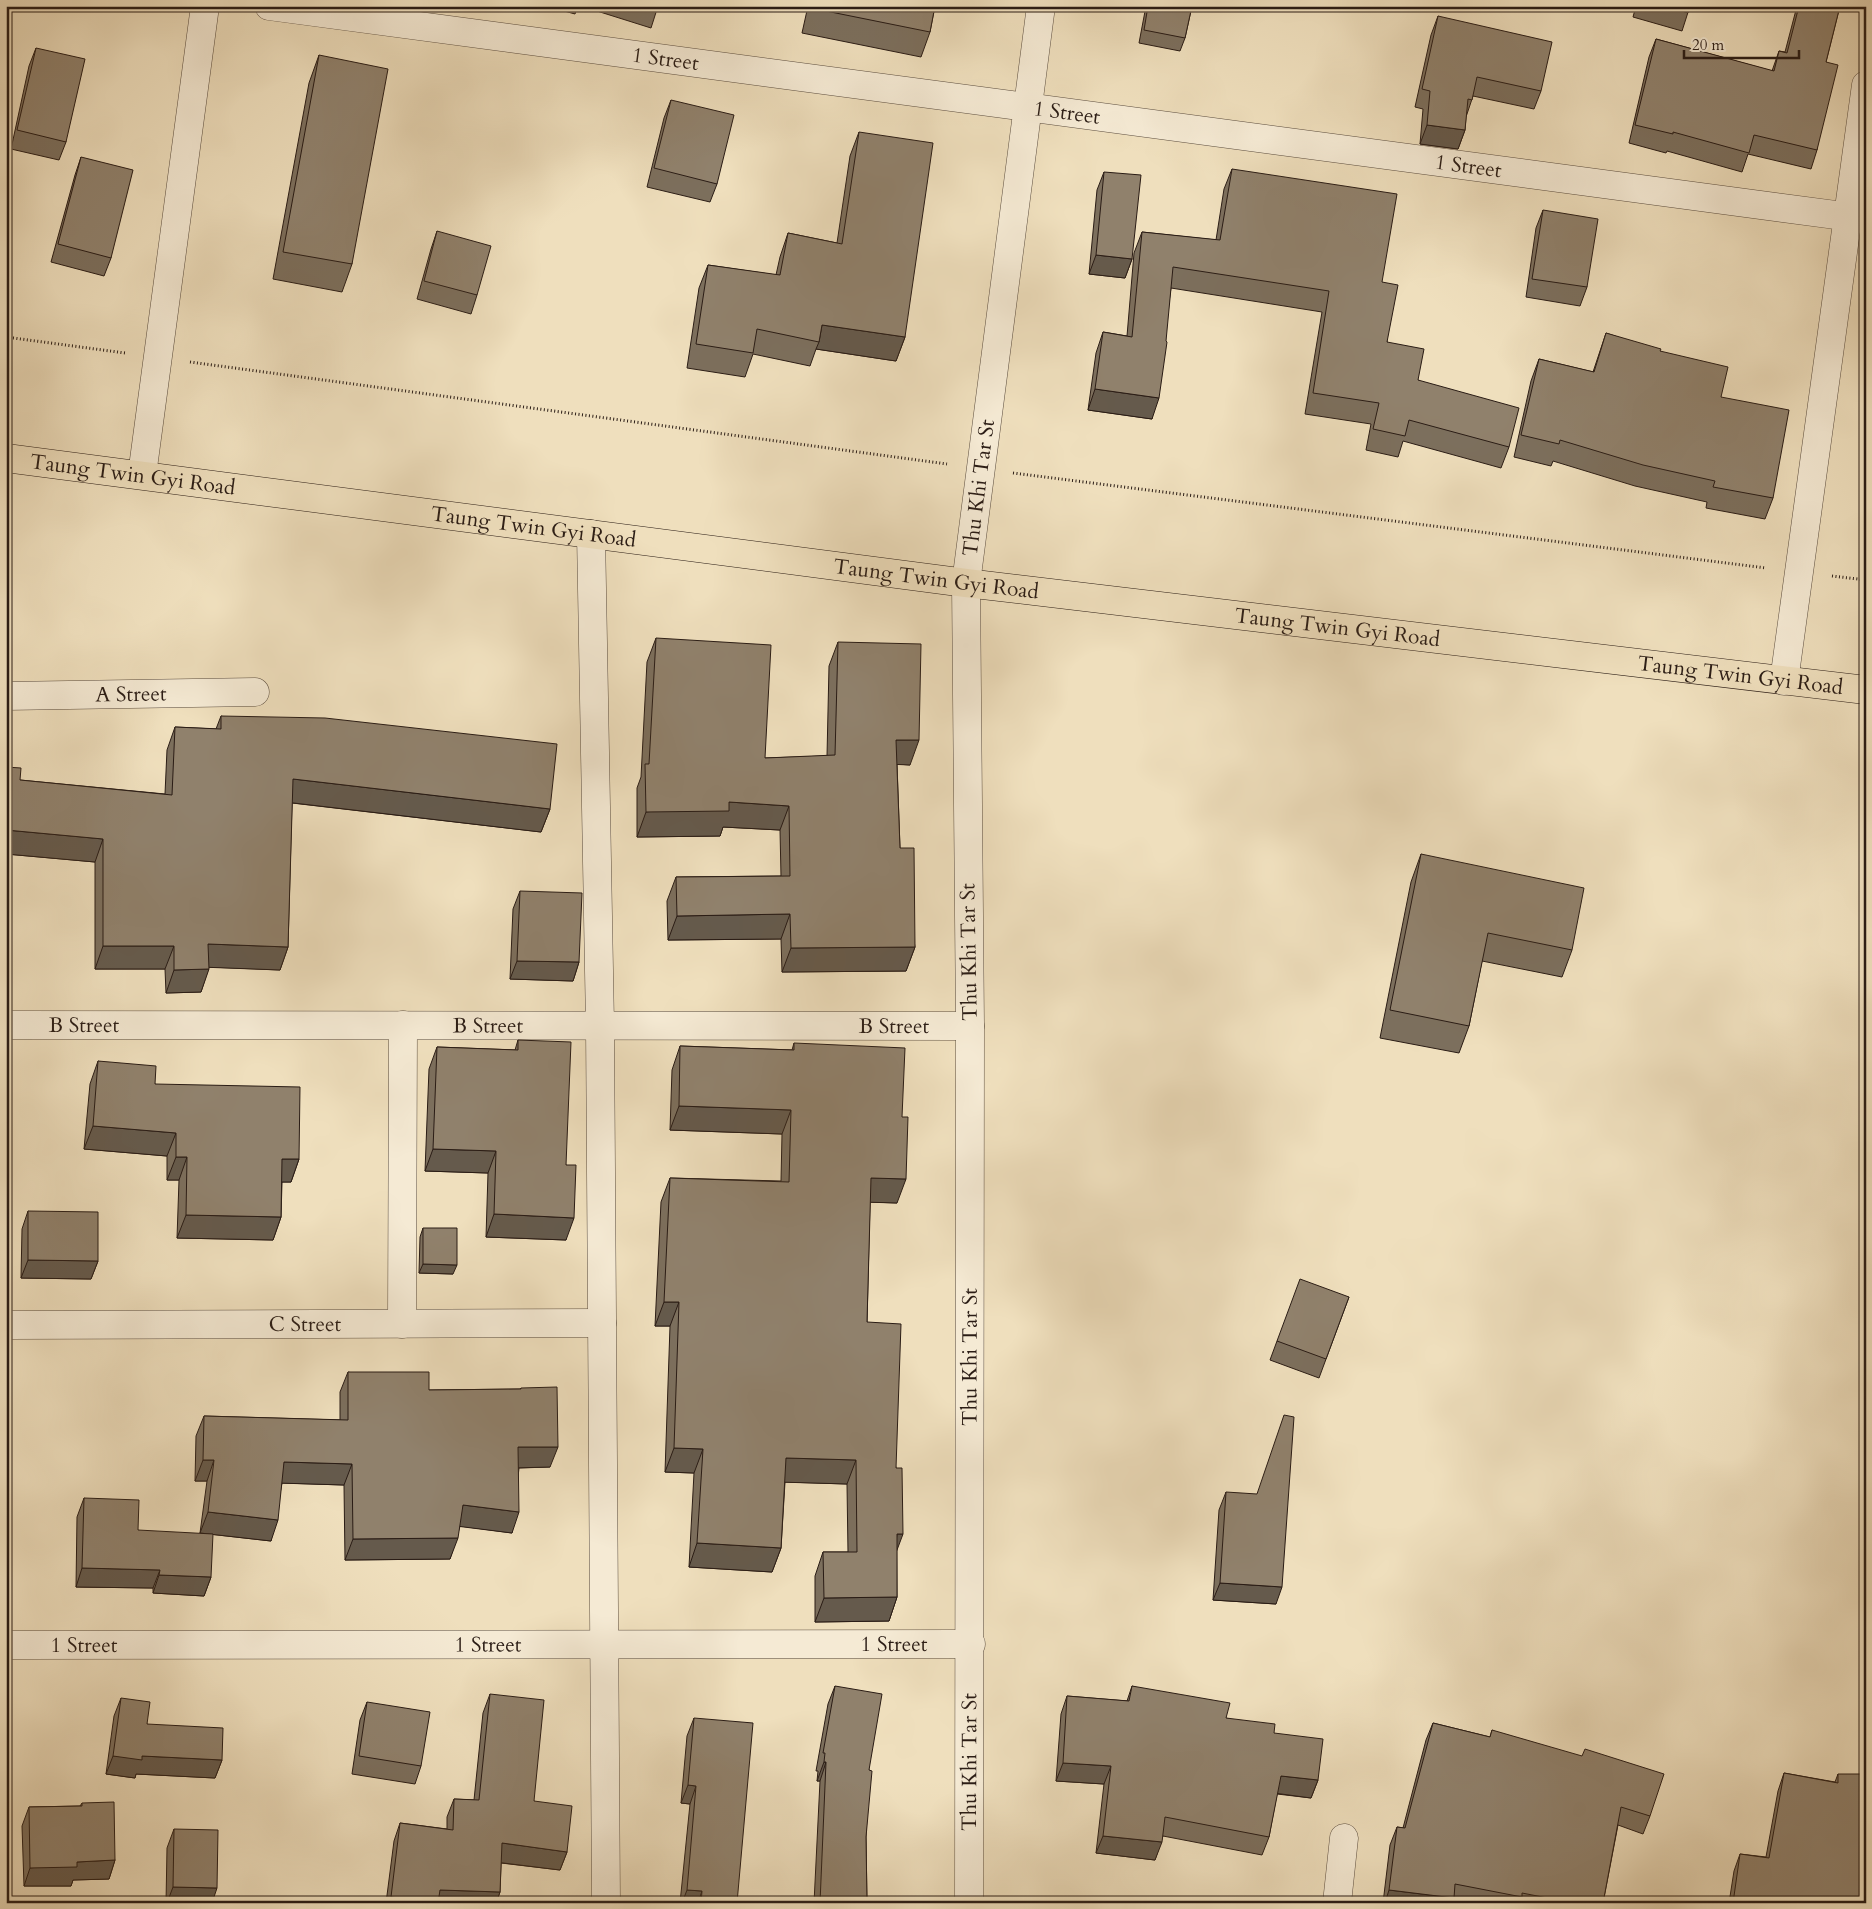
<svg xmlns="http://www.w3.org/2000/svg" width="1872" height="1909" font-family="Cardo,serif">
<style>
.lines{fill:none;stroke-linecap:round;stroke-linejoin:round}
.minor-casing{stroke:#5b4d3f;stroke-width:29}
.highway-casing{stroke:#2a1c15;stroke-width:29}
.path{stroke:#2a1c15;stroke-width:3;stroke-dasharray:1 2.5;stroke-linecap:butt}
.minor{stroke:#f5ead4;stroke-width:28}
.highway{stroke:#efdfbd;stroke-width:28}
.wall{fill:#7c6f5d;stroke:#2a1c15}
.shaded-wall{fill:#655a4c;stroke:#2a1c15}
.building{fill:#90816c;stroke:#2a1c15}
.labels{text-anchor:middle;dominant-baseline:central;stroke-width:5;stroke-linejoin:round;paint-order:stroke}
.street-label{font-size:21px;fill:#2a1c15;stroke:#f5ead4}
</style>
<rect width="100%" height="100%" fill="#efdfbd"/>
<filter id="stains"><feTurbulence type="fractalNoise" baseFrequency=".004" numOctaves="4"/><feColorMatrix values="0 0 0 0 .2 0 0 0 0 .09 0 0 0 0 .02 0 0 0 .5 -.17"/></filter>
<radialGradient id="worn" r=".72"><stop offset=".6" stop-color="#630" stop-opacity="0"/><stop offset="1" stop-color="#630" stop-opacity=".3"/></radialGradient>
<g class="lines">
<g class="minor-casing">
<g id="minor">
<path id="s1" d="M 269,6 L 1866,219"/>
<path d="M 142,475 L 205,6"/>
<path d="M 591,534 L 600,1025 L 606,1903"/>
<path d="M 1784,681 L 1866,85"/>
<path id="s2" d="M 6,696 L 255,692"/>
<path id="s3" d="M 6,1025 L 970,1026"/>
<path d="M 402,1324 L 403,1025"/>
<path id="s4" d="M 6,1325 L 602,1323"/>
<path id="s5" d="M 6,1645 L 971,1644"/>
<path id="s6" d="M 969,1903 L 970,1026 L 966,583 L 1041,6"/>
<path d="M 1337,1903 L 1344,1838"/>
</g>
</g>
<g class="highway-casing">
<g id="highway">
<path id="s7" d="M 6,458 L 966,583 L 1866,690"/>
</g>
</g>
<g class="path">
<path d="M 6,337 L 125,353"/>
<path d="M 190,362 L 947,464"/>
<path d="M 1013,473 L 1766,568"/>
<path d="M 1832,576 L 1866,580"/>
</g>
<use href="#minor" class="minor"/>
<use href="#highway" class="highway"/>
</g>
<g class="wall">
<path d="M 546,6 L 578,6 L 575,14 Z"/>
<path d="M 581,6 L 658,6 L 651,28 Z"/>
<path d="M 808,6 L 935,6 L 930,32 L 921,57 L 802,33 Z"/>
<path d="M 1146,6 L 1192,6 L 1185,38 L 1180,51 L 1139,43 Z"/>
<path d="M 1636,6 L 1690,6 L 1682,31 L 1633,17 Z"/>
<path d="M 1797,6 L 1840,6 L 1826,62 L 1817,150 L 1811,169 L 1748,154 L 1742,172 L 1667,151 L 1666,153 L 1629,143 L 1649,57 L 1656,39 L 1772,71 L 1779,51 L 1785,52 Z"/>
<path d="M 1438,16 L 1541,91 L 1534,109 L 1473,96 L 1466,117 L 1465,130 L 1458,149 L 1420,144 L 1423,109 L 1415,107 L 1431,35 Z"/>
<path d="M 36,48 L 66,142 L 59,160 L 11,149 L 29,66 Z"/>
<path d="M 319,55 L 352,264 L 342,292 L 273,279 L 309,83 Z"/>
<path d="M 671,100 L 717,184 L 710,202 L 647,187 L 664,118 Z"/>
<path d="M 859,132 L 905,337 L 896,361 L 816,349 L 810,366 L 753,354 L 745,377 L 687,368 L 699,288 L 708,265 L 776,275 L 780,257 L 788,233 L 837,243 L 850,156 Z"/>
<path d="M 81,157 L 111,258 L 104,276 L 51,262 L 75,175 Z"/>
<path d="M 1232,169 L 1382,282 L 1387,342 L 1418,380 L 1509,447 L 1501,468 L 1403,441 L 1398,457 L 1366,450 L 1371,424 L 1305,414 L 1322,312 L 1171,288 L 1152,419 L 1088,410 L 1096,353 L 1103,332 L 1127,336 L 1134,253 L 1142,232 L 1216,240 L 1224,189 Z"/>
<path d="M 1104,172 L 1132,259 L 1125,278 L 1089,274 L 1097,190 Z"/>
<path d="M 1543,210 L 1587,287 L 1580,306 L 1526,297 L 1536,228 Z"/>
<path d="M 437,231 L 477,295 L 471,314 L 417,299 L 431,249 Z"/>
<path d="M 1606,333 L 1660,351 L 1721,397 L 1773,498 L 1765,519 L 1706,508 L 1707,502 L 1635,486 L 1553,461 L 1551,466 L 1514,457 L 1531,381 L 1539,359 L 1593,372 Z"/>
<path d="M 656,638 L 765,758 L 827,756 L 829,666 L 838,642 L 910,765 L 897,764 L 900,848 L 915,947 L 906,971 L 782,972 L 781,939 L 668,940 L 667,901 L 676,877 L 781,876 L 780,830 L 723,827 L 720,836 L 637,837 L 637,788 L 641,777 L 647,662 Z"/>
<path d="M 221,716 L 550,809 L 541,832 L 292,803 L 288,947 L 280,970 L 209,967 L 201,992 L 166,993 L 165,969 L 95,969 L 95,862 L 6,854 L 6,767 L 20,780 L 165,794 L 167,750 L 175,727 L 216,729 Z"/>
<path d="M 1421,854 L 1572,950 L 1562,977 L 1482,961 L 1469,1026 L 1459,1053 L 1380,1038 L 1411,882 Z"/>
<path d="M 520,891 L 579,962 L 573,981 L 510,979 L 513,909 Z"/>
<path d="M 518,1040 L 566,1165 L 566,1240 L 486,1237 L 488,1173 L 425,1171 L 429,1069 L 437,1047 L 515,1050 Z"/>
<path d="M 794,1043 L 897,1203 L 870,1202 L 867,1322 L 896,1468 L 897,1597 L 889,1621 L 815,1622 L 815,1576 L 823,1552 L 848,1552 L 847,1484 L 785,1482 L 781,1548 L 772,1572 L 689,1567 L 694,1473 L 665,1472 L 670,1326 L 655,1326 L 661,1202 L 670,1178 L 781,1181 L 782,1134 L 670,1130 L 672,1070 L 680,1046 L 792,1050 Z"/>
<path d="M 98,1061 L 155,1084 L 299,1159 L 291,1182 L 282,1182 L 281,1217 L 273,1240 L 177,1238 L 179,1180 L 167,1180 L 167,1156 L 84,1149 L 90,1084 Z"/>
<path d="M 28,1211 L 98,1261 L 91,1279 L 21,1278 L 22,1229 Z"/>
<path d="M 423,1228 L 453,1274 L 419,1273 L 420,1237 Z"/>
<path d="M 1349,1297 L 1319,1378 L 1270,1360 L 1277,1341 Z"/>
<path d="M 348,1372 L 429,1390 L 520,1389 L 521,1388 L 550,1467 L 519,1468 L 512,1533 L 460,1526 L 450,1559 L 345,1560 L 344,1485 L 282,1483 L 271,1541 L 200,1533 L 207,1481 L 195,1481 L 196,1436 L 204,1416 L 340,1420 L 340,1392 Z"/>
<path d="M 1226,1492 L 1276,1604 L 1213,1600 L 1219,1510 Z"/>
<path d="M 84,1498 L 138,1530 L 211,1577 L 204,1596 L 153,1593 L 153,1588 L 76,1587 L 77,1517 Z"/>
<path d="M 835,1686 L 869,1770 L 866,1837 L 867,1903 L 814,1903 L 820,1781 L 817,1781 L 818,1771 L 816,1771 L 828,1704 Z"/>
<path d="M 1132,1686 L 1226,1718 L 1274,1733 L 1318,1780 L 1311,1798 L 1277,1794 L 1269,1837 L 1262,1855 L 1163,1836 L 1155,1860 L 1096,1853 L 1104,1784 L 1056,1781 L 1061,1714 L 1067,1696 L 1127,1701 Z"/>
<path d="M 490,1694 L 534,1801 L 567,1852 L 560,1870 L 501,1863 L 500,1892 L 496,1903 L 386,1903 L 394,1841 L 400,1823 L 447,1829 L 447,1817 L 454,1799 L 474,1800 L 483,1713 Z"/>
<path d="M 121,1698 L 147,1724 L 222,1760 L 215,1778 L 136,1774 L 135,1778 L 106,1774 L 114,1716 Z"/>
<path d="M 367,1702 L 421,1766 L 415,1784 L 352,1774 L 360,1720 Z"/>
<path d="M 694,1718 L 737,1903 L 680,1903 L 690,1804 L 681,1803 L 687,1736 Z"/>
<path d="M 1433,1723 L 1490,1737 L 1492,1730 L 1650,1816 L 1643,1834 L 1618,1825 L 1603,1903 L 1383,1903 L 1390,1845 L 1397,1827 L 1403,1828 L 1426,1740 Z"/>
<path d="M 1784,1773 L 1835,1782 L 1838,1774 L 1866,1903 L 1729,1903 L 1734,1871 L 1740,1854 L 1766,1857 L 1778,1791 Z"/>
<path d="M 82,1803 L 115,1860 L 109,1879 L 73,1880 L 71,1886 L 24,1886 L 22,1826 L 29,1807 L 80,1806 Z"/>
<path d="M 174,1829 L 212,1903 L 166,1903 L 167,1848 Z"/>
</g>
<g class="shaded-wall">
<path d="M 1427,125 L 1465,130 L 1458,149 L 1420,144 Z"/>
<path d="M 1096,255 L 1132,259 L 1125,278 L 1089,274 Z"/>
<path d="M 822,325 L 905,337 L 896,361 L 816,349 L 819,342 Z"/>
<path d="M 1095,389 L 1159,398 L 1152,419 L 1088,410 Z"/>
<path d="M 896,740 L 919,740 L 910,765 L 887,764 Z"/>
<path d="M 293,779 L 550,809 L 541,832 L 285,802 Z"/>
<path d="M 729,802 L 789,806 L 780,830 L 723,827 L 720,836 L 637,837 L 646,812 Z"/>
<path d="M 6,830 L 103,839 L 95,862 L 6,854 Z"/>
<path d="M 790,914 L 781,939 L 668,940 L 677,916 Z"/>
<path d="M 208,944 L 288,947 L 280,970 L 200,967 Z"/>
<path d="M 103,946 L 174,946 L 165,969 L 95,969 Z"/>
<path d="M 915,947 L 906,971 L 782,972 L 791,948 Z"/>
<path d="M 517,961 L 579,962 L 573,981 L 510,979 Z"/>
<path d="M 209,969 L 201,992 L 166,993 L 174,970 Z"/>
<path d="M 679,1106 L 791,1110 L 782,1134 L 670,1130 Z"/>
<path d="M 93,1126 L 176,1133 L 167,1156 L 84,1149 Z"/>
<path d="M 433,1149 L 496,1151 L 488,1173 L 425,1171 Z"/>
<path d="M 176,1157 L 187,1157 L 179,1180 L 167,1180 Z"/>
<path d="M 282,1159 L 299,1159 L 291,1182 L 273,1182 Z"/>
<path d="M 871,1178 L 906,1179 L 897,1203 L 862,1202 Z"/>
<path d="M 494,1214 L 574,1218 L 566,1240 L 486,1237 Z"/>
<path d="M 186,1215 L 281,1217 L 273,1240 L 177,1238 Z"/>
<path d="M 28,1260 L 98,1261 L 91,1279 L 21,1278 Z"/>
<path d="M 423,1264 L 457,1265 L 453,1274 L 419,1273 Z"/>
<path d="M 664,1302 L 679,1302 L 670,1326 L 655,1326 Z"/>
<path d="M 518,1447 L 558,1447 L 550,1467 L 511,1468 Z"/>
<path d="M 674,1448 L 703,1449 L 694,1473 L 665,1472 Z"/>
<path d="M 786,1458 L 856,1460 L 847,1484 L 778,1482 Z"/>
<path d="M 203,1460 L 214,1460 L 207,1481 L 195,1481 Z"/>
<path d="M 284,1462 L 352,1464 L 344,1485 L 277,1483 Z"/>
<path d="M 463,1505 L 519,1512 L 512,1533 L 456,1526 Z"/>
<path d="M 208,1512 L 278,1520 L 271,1541 L 200,1533 Z"/>
<path d="M 897,1534 L 903,1534 L 894,1558 Z"/>
<path d="M 458,1538 L 450,1559 L 345,1560 L 353,1539 Z"/>
<path d="M 697,1543 L 781,1548 L 772,1572 L 689,1567 Z"/>
<path d="M 82,1568 L 160,1570 L 153,1588 L 76,1587 Z"/>
<path d="M 159,1575 L 211,1577 L 204,1596 L 153,1593 Z"/>
<path d="M 1220,1583 L 1282,1587 L 1276,1604 L 1213,1600 Z"/>
<path d="M 897,1597 L 889,1621 L 815,1622 L 824,1598 Z"/>
<path d="M 113,1756 L 142,1756 L 222,1760 L 215,1778 L 136,1774 L 135,1778 L 106,1774 Z"/>
<path d="M 824,1762 L 826,1762 L 820,1781 L 817,1781 Z"/>
<path d="M 1063,1763 L 1111,1766 L 1104,1784 L 1056,1781 Z"/>
<path d="M 1281,1776 L 1318,1780 L 1311,1798 L 1274,1793 Z"/>
<path d="M 688,1785 L 696,1786 L 690,1804 L 681,1803 Z"/>
<path d="M 1103,1836 L 1162,1842 L 1155,1860 L 1096,1853 Z"/>
<path d="M 502,1843 L 567,1852 L 560,1870 L 495,1862 Z"/>
<path d="M 115,1860 L 109,1879 L 73,1880 L 71,1886 L 24,1886 L 30,1868 L 77,1862 Z"/>
<path d="M 173,1887 L 217,1888 L 212,1903 L 167,1903 Z"/>
<path d="M 440,1890 L 500,1892 L 496,1903 L 389,1903 L 391,1897 Z"/>
<path d="M 687,1890 L 702,1891 L 698,1903 L 682,1903 Z"/>
<path d="M 1389,1890 L 1454,1898 L 1452,1903 L 1385,1903 Z"/>
</g>
<g class="building">
<path d="M 648,6 L 658,6 L 657,9 Z"/>
<path d="M 812,6 L 935,6 L 930,32 L 811,8 Z"/>
<path d="M 1148,6 L 1192,6 L 1185,38 L 1144,30 Z"/>
<path d="M 1666,6 L 1690,6 L 1688,13 Z"/>
<path d="M 1799,6 L 1840,6 L 1826,62 L 1838,65 L 1817,150 L 1754,135 L 1749,153 L 1673,132 L 1673,134 L 1635,125 L 1656,39 L 1774,71 L 1779,51 L 1787,53 Z"/>
<path d="M 1438,16 L 1552,42 L 1541,91 L 1477,77 L 1472,100 L 1468,99 L 1465,130 L 1427,125 L 1430,91 L 1422,89 Z"/>
<path d="M 36,48 L 85,59 L 66,142 L 17,130 Z"/>
<path d="M 319,55 L 388,69 L 352,264 L 283,252 Z"/>
<path d="M 671,100 L 734,115 L 717,184 L 654,168 Z"/>
<path d="M 859,132 L 933,143 L 905,337 L 822,325 L 819,342 L 757,329 L 753,353 L 696,344 L 708,265 L 780,275 L 788,233 L 842,244 Z"/>
<path d="M 81,157 L 133,170 L 111,258 L 58,244 Z"/>
<path d="M 1232,169 L 1397,194 L 1382,282 L 1398,285 L 1387,342 L 1424,349 L 1418,380 L 1519,408 L 1509,447 L 1409,420 L 1405,436 L 1373,429 L 1379,403 L 1313,393 L 1329,291 L 1173,267 L 1166,341 L 1167,342 L 1159,398 L 1095,389 L 1103,332 L 1132,337 L 1142,232 L 1220,240 Z"/>
<path d="M 1104,172 L 1141,175 L 1132,259 L 1096,255 Z"/>
<path d="M 1543,210 L 1598,219 L 1587,287 L 1532,279 Z"/>
<path d="M 437,231 L 491,246 L 477,295 L 424,281 Z"/>
<path d="M 1606,333 L 1661,349 L 1660,351 L 1728,367 L 1721,397 L 1789,410 L 1773,498 L 1713,487 L 1715,481 L 1643,465 L 1560,440 L 1559,444 L 1521,435 L 1539,359 L 1594,372 Z"/>
<path d="M 656,638 L 771,645 L 765,758 L 835,755 L 838,642 L 921,644 L 919,740 L 896,740 L 900,848 L 914,848 L 915,947 L 791,948 L 790,914 L 677,916 L 676,877 L 790,876 L 789,806 L 729,802 L 729,811 L 646,812 L 645,764 L 649,764 Z"/>
<path d="M 221,716 L 325,718 L 557,744 L 550,809 L 293,779 L 288,947 L 208,944 L 209,969 L 174,970 L 174,946 L 103,946 L 103,839 L 6,830 L 6,767 L 21,768 L 20,780 L 172,795 L 175,727 L 221,729 Z"/>
<path d="M 1421,854 L 1584,888 L 1572,950 L 1488,933 L 1469,1026 L 1390,1010 Z"/>
<path d="M 520,891 L 582,893 L 579,962 L 517,961 Z"/>
<path d="M 518,1040 L 571,1042 L 566,1165 L 576,1165 L 574,1218 L 494,1214 L 496,1151 L 433,1149 L 437,1047 L 518,1050 Z"/>
<path d="M 794,1043 L 905,1048 L 902,1117 L 908,1117 L 906,1179 L 871,1178 L 867,1322 L 901,1324 L 896,1468 L 902,1468 L 903,1534 L 897,1534 L 897,1597 L 824,1598 L 823,1552 L 857,1552 L 856,1460 L 786,1458 L 781,1548 L 697,1543 L 703,1449 L 674,1448 L 679,1302 L 664,1302 L 670,1178 L 789,1182 L 791,1110 L 679,1106 L 680,1046 L 794,1050 Z"/>
<path d="M 98,1061 L 156,1066 L 155,1084 L 300,1087 L 299,1159 L 282,1159 L 281,1217 L 186,1215 L 187,1157 L 176,1157 L 176,1133 L 93,1126 Z"/>
<path d="M 28,1211 L 98,1212 L 98,1261 L 28,1260 Z"/>
<path d="M 423,1228 L 457,1228 L 457,1265 L 423,1264 Z"/>
<path d="M 1300,1279 L 1349,1297 L 1326,1359 L 1277,1341 Z"/>
<path d="M 348,1372 L 429,1372 L 429,1390 L 521,1389 L 521,1388 L 557,1387 L 558,1447 L 518,1447 L 519,1512 L 463,1505 L 458,1538 L 353,1539 L 352,1464 L 284,1462 L 278,1520 L 208,1512 L 214,1460 L 203,1460 L 204,1416 L 348,1420 Z"/>
<path d="M 1284,1415 L 1294,1417 L 1282,1587 L 1220,1583 L 1226,1492 L 1257,1494 Z"/>
<path d="M 84,1498 L 139,1500 L 138,1530 L 213,1534 L 211,1577 L 159,1575 L 160,1570 L 82,1568 Z"/>
<path d="M 835,1686 L 882,1694 L 869,1770 L 872,1771 L 866,1837 L 867,1903 L 820,1903 L 826,1762 L 824,1762 L 825,1753 L 823,1753 Z"/>
<path d="M 1132,1686 L 1230,1703 L 1226,1718 L 1275,1724 L 1274,1733 L 1323,1739 L 1318,1780 L 1281,1776 L 1269,1837 L 1165,1817 L 1162,1842 L 1103,1836 L 1111,1766 L 1063,1763 L 1067,1696 L 1129,1701 Z"/>
<path d="M 490,1694 L 544,1700 L 534,1801 L 572,1806 L 567,1852 L 502,1843 L 500,1892 L 440,1890 L 438,1903 L 391,1897 L 400,1823 L 453,1830 L 454,1799 L 479,1800 Z"/>
<path d="M 121,1698 L 150,1702 L 147,1724 L 223,1728 L 222,1760 L 142,1756 L 142,1760 L 113,1756 Z"/>
<path d="M 367,1702 L 430,1712 L 421,1766 L 359,1756 Z"/>
<path d="M 694,1718 L 753,1723 L 737,1903 L 701,1903 L 702,1891 L 687,1890 L 696,1786 L 688,1785 Z"/>
<path d="M 1433,1723 L 1490,1737 L 1492,1730 L 1582,1756 L 1585,1749 L 1664,1774 L 1650,1816 L 1621,1807 L 1603,1903 L 1573,1903 L 1522,1893 L 1522,1897 L 1455,1884 L 1454,1898 L 1389,1890 L 1397,1827 L 1405,1828 Z"/>
<path d="M 1784,1773 L 1838,1783 L 1838,1774 L 1866,1774 L 1866,1903 L 1796,1903 L 1786,1899 L 1786,1903 L 1733,1903 L 1740,1854 L 1769,1858 Z"/>
<path d="M 114,1802 L 115,1860 L 77,1862 L 77,1867 L 30,1868 L 29,1807 L 82,1806 L 82,1803 Z"/>
<path d="M 174,1829 L 218,1830 L 217,1888 L 173,1887 Z"/>
</g>
<g class="labels">
<g class="street-label">
<text stroke="none"><textPath href="#s1" startOffset="400">1 Street</textPath></text>
<text stroke="none"><textPath href="#s1" startOffset="805">1 Street</textPath></text>
<text stroke="none"><textPath href="#s1" startOffset="1210">1 Street</textPath></text>
<text stroke="none"><textPath href="#s7" startOffset="128">Taung Twin Gyi Road</textPath></text>
<text stroke="none"><textPath href="#s6" startOffset="1416">Thu Khi Tar St</textPath></text>
<text stroke="none"><textPath href="#s7" startOffset="532">Taung Twin Gyi Road</textPath></text>
<text stroke="none"><textPath href="#s7" startOffset="938">Taung Twin Gyi Road</textPath></text>
<text stroke="none"><textPath href="#s7" startOffset="1342">Taung Twin Gyi Road</textPath></text>
<text stroke="none"><textPath href="#s7" startOffset="1748">Taung Twin Gyi Road</textPath></text>
<text stroke="none"><textPath href="#s2" startOffset="125">A Street</textPath></text>
<text transform="translate(969 952) rotate(-91)">Thu Khi Tar St</text>
<text stroke="none"><textPath href="#s3" startOffset="78">B Street</textPath></text>
<text stroke="none"><textPath href="#s3" startOffset="482">B Street</textPath></text>
<text stroke="none"><textPath href="#s3" startOffset="888">B Street</textPath></text>
<text stroke="none"><textPath href="#s4" startOffset="299">C Street</textPath></text>
<text stroke="none"><textPath href="#s6" startOffset="546">Thu Khi Tar St</textPath></text>
<text stroke="none"><textPath href="#s5" startOffset="482">1 Street</textPath></text>
<text stroke="none"><textPath href="#s5" startOffset="888">1 Street</textPath></text>
<text stroke="none"><textPath href="#s5" startOffset="78">1 Street</textPath></text>
<text stroke="none"><textPath href="#s6" startOffset="141">Thu Khi Tar St</textPath></text>
</g>
</g>
<rect width="1872" height="1909" fill="none" stroke="#efdfbd" stroke-width="25"/>
<rect x="8" y="8" width="1857" height="1894" fill="none" stroke="#2a1c15" stroke-width="2.5"/>
<rect x="12" y="12" width="1847" height="1884" fill="none" stroke="#2a1c15"/>
<path d="M1684 50v8h115v-8" fill="none" stroke="#2a1c15" stroke-width="2.5"/>
<text x="1692" y="50" font-size="15" fill="#2a1c15" stroke="#f5ead4" stroke-width="4" paint-order="stroke">20 m</text>
<rect width="100%" height="100%" filter="url(#stains)"/>
<rect width="100%" height="100%" fill="url(#worn)"/>
</svg>
